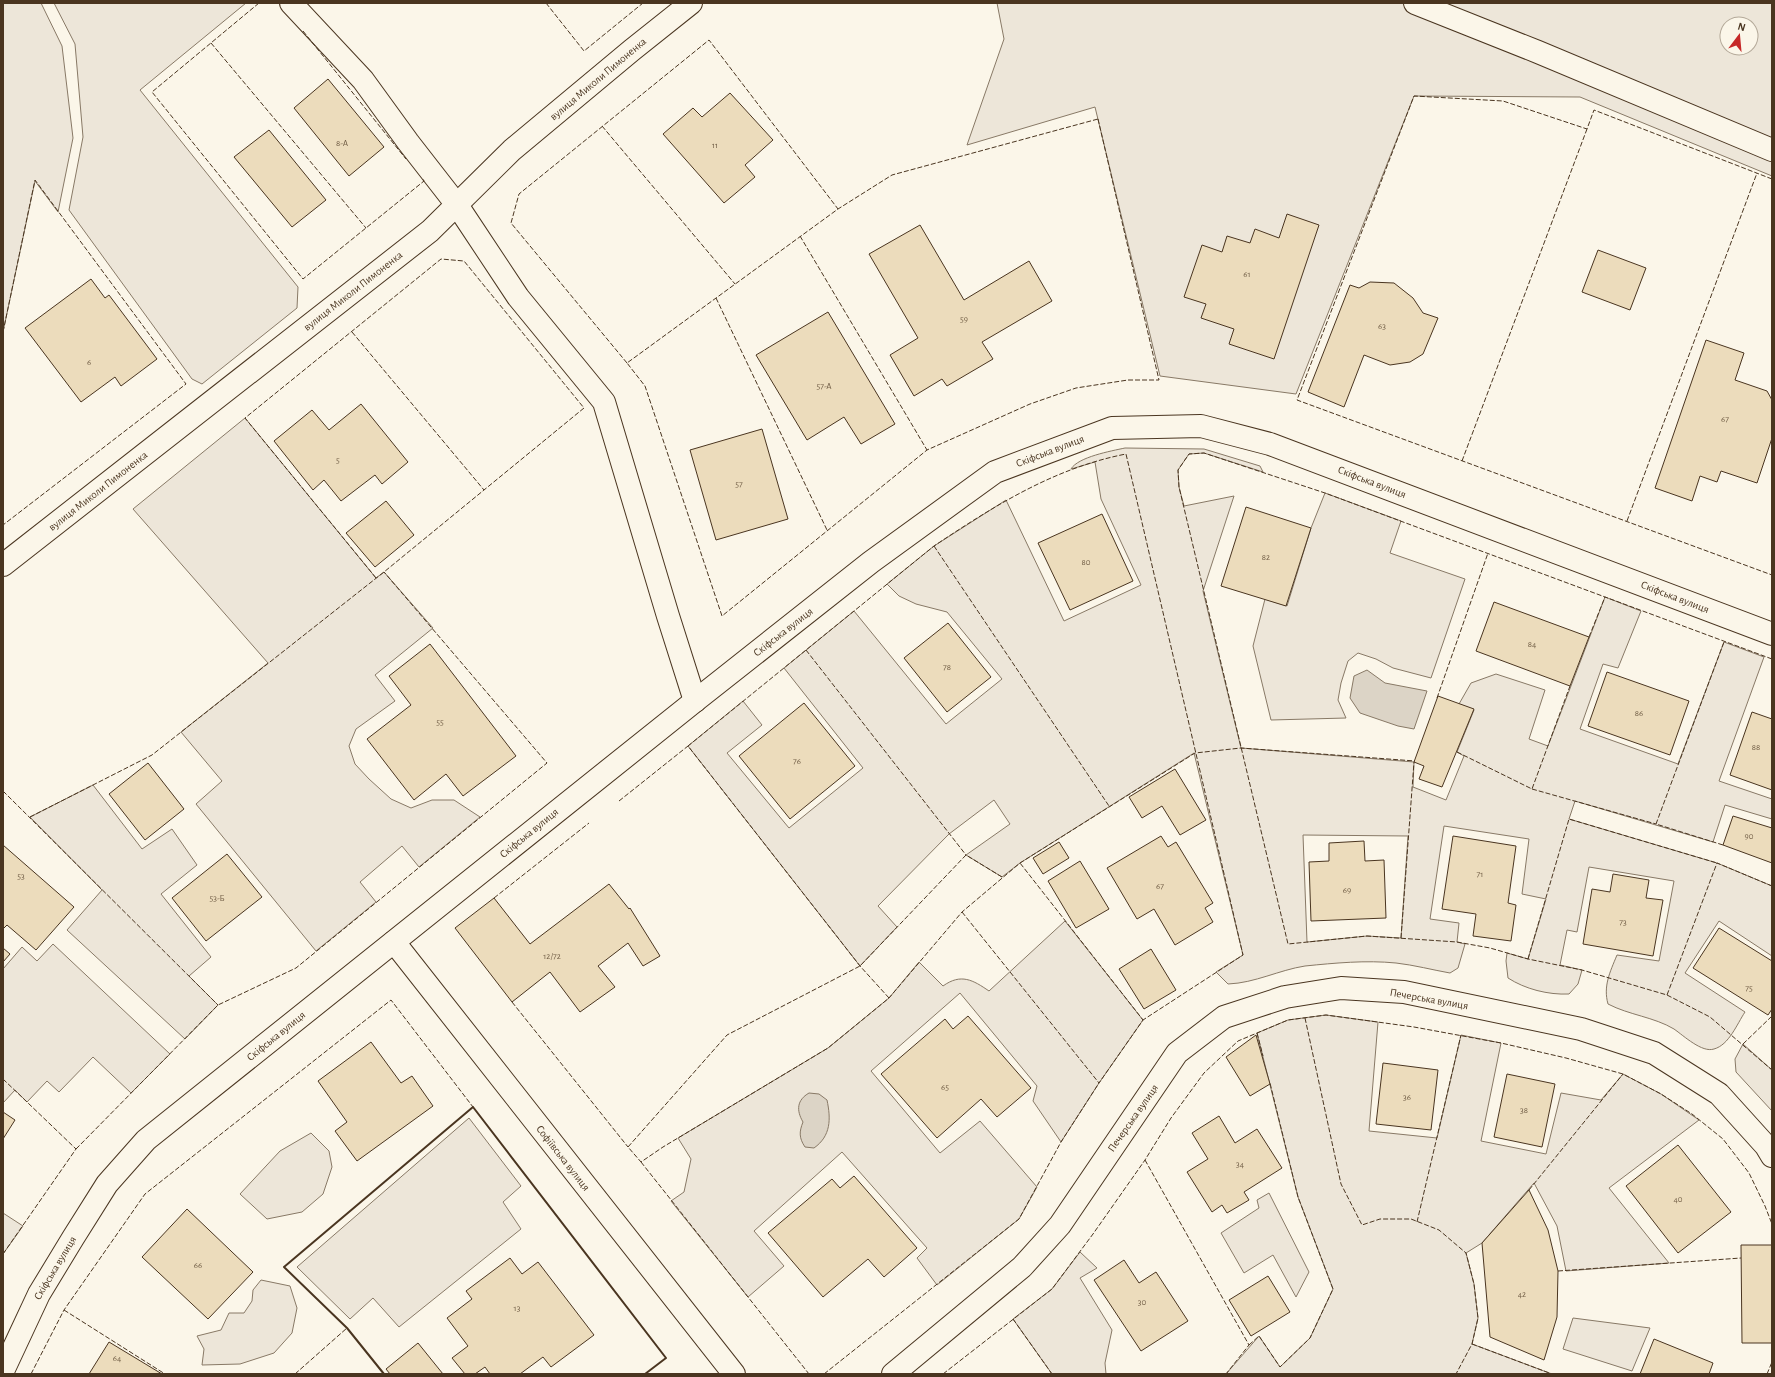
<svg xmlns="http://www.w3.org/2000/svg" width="1775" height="1377" font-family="'Alegreya Sans',sans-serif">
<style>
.green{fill:#ede6d9;stroke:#887966;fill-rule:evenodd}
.water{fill:#dcd4c6;stroke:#887966}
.building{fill:#ecdcbc;stroke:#4a3520}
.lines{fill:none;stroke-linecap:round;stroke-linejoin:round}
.street-casing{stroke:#4a3520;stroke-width:24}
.street{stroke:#fbf6e9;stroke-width:22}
.fence{stroke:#4a3520;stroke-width:1;stroke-dasharray:5 2;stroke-linecap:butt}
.wall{stroke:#4a3520;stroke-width:2}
.labels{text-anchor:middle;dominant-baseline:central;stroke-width:3;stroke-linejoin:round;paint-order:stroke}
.number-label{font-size:9px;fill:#725f47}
.street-label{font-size:11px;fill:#4a3520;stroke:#fbf6e9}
</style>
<rect width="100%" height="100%" fill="#fbf6e9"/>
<g class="green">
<path d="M 3,3 L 41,3 L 62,46 L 73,138 L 58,212 L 35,181 L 3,332 Z"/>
<path d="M 54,3 L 246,3 L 140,90 L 298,287 L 297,308 L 202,384 L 192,379 L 69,210 L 83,137 L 75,44 Z"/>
<path d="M 997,3 L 1772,3 L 1772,176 L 1580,97 L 1414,96 L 1296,394 L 1160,376 L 1095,107 L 967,145 L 1004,39 ZM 1727,24 L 1751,24 L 1751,48 L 1727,48 Z"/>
<path d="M 245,418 L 376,578 L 384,572 L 433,628 L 375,675 L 395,701 L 356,729 L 349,746 L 355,764 L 369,779 L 391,799 L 411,808 L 432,800 L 454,800 L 480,817 L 419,867 L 402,846 L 360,882 L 376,902 L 316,951 L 196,804 L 222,781 L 181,732 L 268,663 L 133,509 Z"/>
<path d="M 1125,448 L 1204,449 L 1260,466 L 1263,472 L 1204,453 L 1189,454 L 1178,470 L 1179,487 L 1184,506 L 1234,496 L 1203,591 L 1241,748 L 1414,762 L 1413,787 L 1446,800 L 1464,756 L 1457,752 L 1474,710 L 1459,704 L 1471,683 L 1496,674 L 1545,690 L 1529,739 L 1548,746 L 1605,597 L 1641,611 L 1618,668 L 1603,664 L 1580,729 L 1678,764 L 1724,642 L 1764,657 L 1719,781 L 1772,799 L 1772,819 L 1725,805 L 1713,842 L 1575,801 L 1569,819 L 1717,863 L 1772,886 L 1772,956 L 1719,921 L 1685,973 L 1745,1012 C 1737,1024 1729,1045 1714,1049 C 1702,1053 1684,1036 1674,1029 C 1654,1017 1629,1015 1608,1004 C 1603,986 1610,972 1617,955 L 1659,961 L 1674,881 L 1589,867 L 1577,932 L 1567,930 L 1560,965 L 1582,970 L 1578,984 L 1569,994 C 1548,995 1525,989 1508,978 L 1506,961 L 1507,953 L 1528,959 L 1546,899 L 1522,894 L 1529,839 L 1444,826 L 1430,919 L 1459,923 L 1457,942 L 1465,944 L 1458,968 L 1450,973 C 1433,970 1414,965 1396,963 C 1366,960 1335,963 1305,966 C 1279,970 1255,983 1228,984 L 1216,972 L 1243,955 L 1194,753 L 1020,863 L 1002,877 L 966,855 L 1010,824 L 994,800 L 949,834 L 878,906 L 897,927 L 860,966 L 688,746 L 743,701 L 762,725 L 727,753 L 789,828 L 863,768 L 784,668 L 854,611 L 946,724 L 1002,679 L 947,612 L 916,604 L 899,596 L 887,584 L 934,546 L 1006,500 L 1064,621 L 1141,585 L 1101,499 L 1095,462 L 1071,469 C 1078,457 1111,451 1125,448 ZM 1303,835 L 1408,836 L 1401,938 L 1367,936 L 1307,942 Z"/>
<path d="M 1325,493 L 1401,521 L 1390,553 L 1465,579 L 1431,678 L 1393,668 L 1376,659 L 1358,653 L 1348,661 L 1341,683 L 1338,700 L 1346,718 L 1271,720 L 1253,646 L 1265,599 L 1287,606 L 1311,528 Z"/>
<path d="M 93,785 L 142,849 L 172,829 L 197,865 L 161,894 L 211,957 L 189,976 L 218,1005 L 185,1039 L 67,930 L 102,890 L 30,817 Z"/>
<path d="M 1065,921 L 1143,1020 L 1099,1083 L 1061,1142 L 1033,1101 L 1037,1086 L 960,993 L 871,1071 L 940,1153 L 980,1121 L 1037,1187 L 1019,1219 L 937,1285 L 917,1258 L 927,1248 L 842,1152 L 754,1231 L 784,1266 L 748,1297 L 671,1201 L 684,1192 L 691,1159 L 678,1138 L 828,1048 L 889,998 L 919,962 L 943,986 C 961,973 973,980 989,991 Z"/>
<path d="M 53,944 L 170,1054 L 131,1093 L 93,1057 L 59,1092 L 47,1081 L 27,1102 L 15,1090 L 3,1103 L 3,969 L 22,947 L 37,961 Z"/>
<path d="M 1326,1015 L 1378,1022 L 1369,1131 L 1437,1138 L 1461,1035 L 1501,1043 L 1481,1141 L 1546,1154 L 1561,1093 L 1601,1100 L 1623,1074 L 1661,1094 L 1699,1120 L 1609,1188 L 1669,1263 L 1566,1271 L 1557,1226 L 1534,1183 L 1482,1243 L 1466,1253 L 1474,1284 L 1478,1318 L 1472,1344 L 1552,1374 L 1226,1374 L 1259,1336 L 1280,1367 L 1310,1338 L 1333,1289 L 1298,1197 L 1257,1033 L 1288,1020 Z"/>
<path d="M 1743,1044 L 1772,1070 L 1772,1111 L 1736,1072 L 1735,1059 Z"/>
<path d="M 469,1118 L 521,1186 L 503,1202 L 521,1229 L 399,1327 L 373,1298 L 350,1319 L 297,1267 Z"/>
<path d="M 311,1133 L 329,1151 L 332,1167 L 323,1194 L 302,1212 L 267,1219 L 240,1194 L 280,1151 Z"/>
<path d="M 1269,1193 L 1309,1272 L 1296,1297 L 1273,1255 L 1244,1273 L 1221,1233 L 1259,1208 L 1257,1200 Z"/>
<path d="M 3,1213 L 23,1226 L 3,1254 Z"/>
<path d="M 1080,1252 L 1097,1268 L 1080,1278 L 1112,1330 L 1105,1363 L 1106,1374 L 1052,1374 L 1013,1319 L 1052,1289 Z"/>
<path d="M 261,1280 L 290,1286 L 297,1308 L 292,1333 L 274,1353 L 240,1364 L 202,1365 L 204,1349 L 197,1336 L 221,1330 L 229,1313 L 244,1313 L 252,1301 L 253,1290 Z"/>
<path d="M 1573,1318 L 1650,1328 L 1632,1371 L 1563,1349 Z"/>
</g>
<g class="water">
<path d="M 1367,670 L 1385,683 L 1427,691 L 1414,729 L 1398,726 L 1360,713 L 1350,698 L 1354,676 Z"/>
<path d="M 809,1093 L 819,1094 L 827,1100 C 831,1119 831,1136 814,1148 L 805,1147 C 799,1138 799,1132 803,1122 C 796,1110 797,1100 809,1093 Z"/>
</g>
<g class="building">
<path d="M 328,79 L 384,147 L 349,176 L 294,108 Z"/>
<path d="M 730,93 L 773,140 L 745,165 L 755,177 L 724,203 L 663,134 L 693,108 L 702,117 Z"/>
<path d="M 269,130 L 326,200 L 292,227 L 234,157 Z"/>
<path d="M 1287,214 L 1319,225 L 1274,359 L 1229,344 L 1234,329 L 1201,318 L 1206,304 L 1184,297 L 1202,245 L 1222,252 L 1227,236 L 1250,243 L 1255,229 L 1279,238 Z"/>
<path d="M 920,225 L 964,300 L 1029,261 L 1052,301 L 982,342 L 993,359 L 947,386 L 942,379 L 914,396 L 890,355 L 918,338 L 869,254 Z"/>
<path d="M 1598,250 L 1646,268 L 1630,310 L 1582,292 Z"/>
<path d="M 91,279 L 105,298 L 109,295 L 157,359 L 121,386 L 115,377 L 81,402 L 25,328 Z"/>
<path d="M 1370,282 L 1394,283 L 1413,298 L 1423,313 L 1438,318 L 1423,354 L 1410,362 L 1390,365 L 1364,355 L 1344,407 L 1308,392 L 1350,285 L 1359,288 Z"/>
<path d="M 828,312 L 895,424 L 861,444 L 844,417 L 807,440 L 756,355 Z"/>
<path d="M 1706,340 L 1744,353 L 1735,380 L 1767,391 L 1772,400 L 1772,438 L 1757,483 L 1721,471 L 1717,482 L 1700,476 L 1692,501 L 1655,488 Z"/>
<path d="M 361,404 L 408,462 L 382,484 L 375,475 L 341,501 L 324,480 L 313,490 L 274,441 L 312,410 L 329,430 Z"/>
<path d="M 762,429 L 788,519 L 716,540 L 690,450 Z"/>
<path d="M 386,501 L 414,535 L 375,567 L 346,533 Z"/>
<path d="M 1246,507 L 1311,528 L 1286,606 L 1221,586 Z"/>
<path d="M 1102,514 L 1133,581 L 1070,610 L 1038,543 Z"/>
<path d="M 1494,602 L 1589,637 L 1570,686 L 1476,651 Z"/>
<path d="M 948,623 L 991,677 L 947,712 L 904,658 Z"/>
<path d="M 430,644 L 516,756 L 463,796 L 446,774 L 414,800 L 367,739 L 411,705 L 389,676 Z"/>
<path d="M 1607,672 L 1689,701 L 1670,755 L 1588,726 Z"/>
<path d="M 1438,696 L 1474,709 L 1442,787 L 1419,779 L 1424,766 L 1414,762 Z"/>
<path d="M 804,703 L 855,766 L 790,819 L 739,756 Z"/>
<path d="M 1752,712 L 1772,719 L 1772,790 L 1730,775 Z"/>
<path d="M 148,763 L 184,809 L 145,840 L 109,794 Z"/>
<path d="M 1175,769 L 1206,820 L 1180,835 L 1162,806 L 1142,818 L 1129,797 Z"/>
<path d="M 1733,816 L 1772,828 L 1772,863 L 1723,845 Z"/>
<path d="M 1161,836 L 1168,847 L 1176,842 L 1213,903 L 1205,908 L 1213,922 L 1175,945 L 1154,909 L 1137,919 L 1107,868 Z"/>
<path d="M 1453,836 L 1516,846 L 1508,903 L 1516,905 L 1511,941 L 1473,936 L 1476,914 L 1442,909 Z"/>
<path d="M 1364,841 L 1365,861 L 1384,860 L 1386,918 L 1311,921 L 1309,862 L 1329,861 L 1329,843 Z"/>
<path d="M 1059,842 L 1069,858 L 1043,874 L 1033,858 Z"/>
<path d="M 3,845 L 74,907 L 36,950 L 7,925 L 3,929 Z"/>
<path d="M 227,854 L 262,897 L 206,941 L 172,898 Z"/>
<path d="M 1080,861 L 1109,909 L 1076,928 L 1048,881 Z"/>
<path d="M 1613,874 L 1649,880 L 1646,898 L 1663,900 L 1653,956 L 1583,944 L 1592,889 L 1610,892 Z"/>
<path d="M 609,884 L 629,909 L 630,908 L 660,956 L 643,966 L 628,943 L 598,966 L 615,987 L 580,1012 L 550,972 L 512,1002 L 455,928 L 494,898 L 530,944 Z"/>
<path d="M 1719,928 L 1772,961 L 1772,1009 L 1768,1015 L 1693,968 Z"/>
<path d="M 3,948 L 10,954 L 3,962 Z"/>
<path d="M 1151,949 L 1176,990 L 1144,1009 L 1119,969 Z"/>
<path d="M 968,1016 L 1031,1088 L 997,1117 L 981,1099 L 937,1138 L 881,1074 L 945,1019 L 953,1029 Z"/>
<path d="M 1256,1035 L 1270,1084 L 1250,1096 L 1226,1057 Z"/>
<path d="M 371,1042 L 401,1083 L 412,1076 L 433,1106 L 357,1161 L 335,1131 L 347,1122 L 318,1081 Z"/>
<path d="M 1383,1063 L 1438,1070 L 1431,1130 L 1376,1124 Z"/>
<path d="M 1507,1074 L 1555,1084 L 1542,1147 L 1494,1137 Z"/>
<path d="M 3,1112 L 15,1120 L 3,1139 Z"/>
<path d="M 1219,1116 L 1235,1143 L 1257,1129 L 1282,1168 L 1244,1192 L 1249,1200 L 1227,1213 L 1222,1205 L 1212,1212 L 1187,1172 L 1208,1159 L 1192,1133 Z"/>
<path d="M 1678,1145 L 1731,1212 L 1678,1253 L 1626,1186 Z"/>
<path d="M 854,1176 L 917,1248 L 884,1277 L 868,1259 L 823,1297 L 768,1233 L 832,1179 L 840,1188 Z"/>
<path d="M 1529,1190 L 1548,1230 L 1558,1271 L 1557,1317 L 1544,1360 L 1490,1337 L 1482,1243 Z"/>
<path d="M 187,1209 L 253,1272 L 208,1319 L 142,1257 Z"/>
<path d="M 1741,1245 L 1772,1245 L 1772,1343 L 1742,1343 Z"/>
<path d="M 510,1258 L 522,1274 L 538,1262 L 594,1335 L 551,1367 L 543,1357 L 520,1374 L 490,1374 L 485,1367 L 475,1374 L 465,1374 L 452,1358 L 468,1346 L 447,1318 L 472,1299 L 466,1291 Z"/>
<path d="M 1124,1260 L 1139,1283 L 1156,1272 L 1188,1321 L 1141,1351 L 1094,1280 Z"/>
<path d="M 1268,1276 L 1290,1312 L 1251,1336 L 1229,1300 Z"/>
<path d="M 1654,1339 L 1713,1363 L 1709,1374 L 1640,1374 Z"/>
<path d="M 109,1342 L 162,1374 L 89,1374 Z"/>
<path d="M 418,1343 L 443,1374 L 390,1374 L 386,1369 Z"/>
</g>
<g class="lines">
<g class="street-casing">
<g id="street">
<path d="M 291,3 L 363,80 L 408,142 L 457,205 L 518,297 L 604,402 L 668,616 L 695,701"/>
<path d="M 1415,3 L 1538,52 L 1772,150"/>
<path d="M 3,565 L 430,231 L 512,150 L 632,50 L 691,3"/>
<path d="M 394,942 L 734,1374"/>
<path d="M 3,1371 L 39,1294 L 73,1238 L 107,1184 L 146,1140 L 695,701 L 871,562 L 995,472 L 1112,428 L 1201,426 L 1270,444 L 1772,634"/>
<path d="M 893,1374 L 1022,1267 L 1060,1225 L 1177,1053 L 1224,1017 L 1285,997 L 1341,988 L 1404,992 L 1581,1029 L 1654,1053 L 1719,1094 L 1766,1146 L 1772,1156"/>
</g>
</g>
<use href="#street" class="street"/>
<g class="fence">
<path d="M 259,3 L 152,92 L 303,279 L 424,181 L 423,179"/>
<path d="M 546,3 L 584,51 L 643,3"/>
<path d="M 303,31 L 406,159"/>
<path d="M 211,43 L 366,228"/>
<path d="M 1098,119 L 1159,380 L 1128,380 L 1076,388 L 1030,404 L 927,450 L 722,616 L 645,386 L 627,363 L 838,209 L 892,175 Z"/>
<path d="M 602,126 L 735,284"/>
<path d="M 1772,179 L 1594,110 L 1587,129 L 1503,101 L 1414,96 L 1297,400 L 1772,575"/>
<path d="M 800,236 L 927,450"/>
<path d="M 716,298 L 827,530"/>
<path d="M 3,332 L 35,180 L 186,384 L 3,525"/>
<path d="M 352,332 L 484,490"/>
<path d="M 627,363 L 511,223 L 519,194 L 709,40 L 838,209"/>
<path d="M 1462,461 L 1587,129"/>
<path d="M 1627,521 L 1757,173"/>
<path d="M 934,546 L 1109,806"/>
<path d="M 1589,637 L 1605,597"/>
<path d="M 806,650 L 966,855"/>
<path d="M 1772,659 L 1325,493 L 1204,453 L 1189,454 L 1178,470 L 1179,487 L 1288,944 L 1367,936 L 1457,942 L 1490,948 L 1528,959 L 1582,970 L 1667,995 L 1710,1017 L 1772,1070"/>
<path d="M 1437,698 L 1488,553"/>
<path d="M 1457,752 L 1532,789 L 1570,686"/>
<path d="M 1532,789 L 1656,824"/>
<path d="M 3,791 L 218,1005"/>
<path d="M 619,801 L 688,746"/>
<path d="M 30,817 L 152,755 L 384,572 L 584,408 L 464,261 L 441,259 L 245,418 L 376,578"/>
<path d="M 1723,845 L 1656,824 L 1724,642"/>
<path d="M 1002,877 L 966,855 L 860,966 L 727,1035 L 628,1147 L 641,1162 L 663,1147 L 828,1048 L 889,998 L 962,912 L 1020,863 L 1195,753 L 1241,748 L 1415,761"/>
<path d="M 494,898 L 589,823"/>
<path d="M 962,912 L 1099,1083 L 1143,1020 L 1020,863"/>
<path d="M 1401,938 L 1414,762"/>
<path d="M 1528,959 L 1569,819 L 1717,863"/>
<path d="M 1667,995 L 1717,863 L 1772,886"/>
<path d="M 889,998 L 860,966 L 688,746 L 934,546 C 994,506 1054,468 1126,454 L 1243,955 L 1143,1020"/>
<path d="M 512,1002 L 628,1147"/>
<path d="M 1305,1018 L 1341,1184 L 1362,1225 L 1380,1219 L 1411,1219 L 1439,1230 L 1466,1253 L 1474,1284 L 1478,1318 L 1472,1344 L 1456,1374"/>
<path d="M 1257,1033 L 1263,1056"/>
<path d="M 1743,1044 L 1772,1016"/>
<path d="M 3,1079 L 76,1149 L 3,1254"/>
<path d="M 76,1149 L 218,1005 L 296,968 L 547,763 L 384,572"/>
<path d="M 1145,1160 L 1249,1345 L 1226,1374"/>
<path d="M 641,1162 L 809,1374"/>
<path d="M 1529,1190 L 1623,1074"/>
<path d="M 1417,1222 L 1461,1035"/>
<path d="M 1558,1271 L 1741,1258"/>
<path d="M 64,1310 L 165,1374"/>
<path d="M 1013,1319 L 1052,1374"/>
<path d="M 1472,1344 L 1552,1374"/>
<path d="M 1249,1345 L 1259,1336 L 1280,1367 L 1310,1338 L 1333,1289 L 1298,1197 L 1270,1083"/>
<path d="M 31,1374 L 64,1310 L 145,1194 L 391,1000 L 473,1107"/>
<path d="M 295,1374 L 347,1328"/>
<path d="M 824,1374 L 1019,1219 L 1061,1142 L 1099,1083"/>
<path d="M 943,1374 L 1052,1289 L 1093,1234 L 1145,1160 L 1171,1118 L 1204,1073 L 1238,1041 L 1288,1020 L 1326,1015 L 1414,1027 L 1501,1043 L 1566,1058 L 1623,1074 L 1661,1094 L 1692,1114 L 1723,1139 L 1749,1173 L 1765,1206 L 1772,1224"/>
<path d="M 1767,1374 L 1772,1362"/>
</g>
<path class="wall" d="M 384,1374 L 347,1328 L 284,1267 L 473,1107 L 666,1358 L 645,1374"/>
</g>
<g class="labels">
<g class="number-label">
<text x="342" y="143">8-А</text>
<text x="715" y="145">11</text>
<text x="1247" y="274">61</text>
<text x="964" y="319">59</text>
<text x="1382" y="326">63</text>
<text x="89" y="362">6</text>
<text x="824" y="386">57-А</text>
<text x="1725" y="419">67</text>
<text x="338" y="460">5</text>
<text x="739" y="484">57</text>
<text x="1266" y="557">82</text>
<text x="1086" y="562">80</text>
<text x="1532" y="644">84</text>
<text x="947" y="667">78</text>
<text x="1639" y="713">86</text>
<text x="440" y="722">55</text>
<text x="1756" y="747">88</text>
<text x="797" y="761">76</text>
<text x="1749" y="836">90</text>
<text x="1480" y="874">71</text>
<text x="21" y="876">53</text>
<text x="1160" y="886">67</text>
<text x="1347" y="890">69</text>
<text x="217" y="898">53-Б</text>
<text x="1623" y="922">73</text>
<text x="552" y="956">12/72</text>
<text x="1749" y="988">75</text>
<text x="945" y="1087">65</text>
<text x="1407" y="1097">36</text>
<text x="1524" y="1110">38</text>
<text x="1240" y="1164">34</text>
<text x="1678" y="1199">40</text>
<text x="198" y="1265">66</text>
<text x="1522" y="1294">42</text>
<text x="1142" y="1302">30</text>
<text x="517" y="1308">13</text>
<text x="117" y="1358">64</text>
</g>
<g class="street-label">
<text transform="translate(598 79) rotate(-40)">вулиця Миколи Пимоненка</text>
<text transform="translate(353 291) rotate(-38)">вулиця Миколи Пимоненка</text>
<text transform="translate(1050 451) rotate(-21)">Скіфська вулиця</text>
<text transform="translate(1372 482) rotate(21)">Скіфська вулиця</text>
<text transform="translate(98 491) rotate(-38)">вулиця Миколи Пимоненка</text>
<text transform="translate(1675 597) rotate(21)">Скіфська вулиця</text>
<text transform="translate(783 632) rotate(-38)">Скіфська вулиця</text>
<text transform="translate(529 833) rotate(-39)">Скіфська вулиця</text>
<text transform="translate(1429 999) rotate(10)">Печерська вулиця</text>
<text transform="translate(276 1036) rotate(-39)">Скіфська вулиця</text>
<text transform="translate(1133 1118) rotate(-55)">Печерська вулиця</text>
<text transform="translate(563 1158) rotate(52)">Софіївська вулиця</text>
<text transform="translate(55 1268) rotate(-59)">Скіфська вулиця</text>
</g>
</g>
<rect width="1775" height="1377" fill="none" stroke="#4a3520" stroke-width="8"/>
<g transform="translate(1739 36) rotate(16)"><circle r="19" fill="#fbf6e9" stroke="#b4a999"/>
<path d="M0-3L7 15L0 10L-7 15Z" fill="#c62828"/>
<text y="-6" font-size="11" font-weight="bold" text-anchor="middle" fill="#4a3520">N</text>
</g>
</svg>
